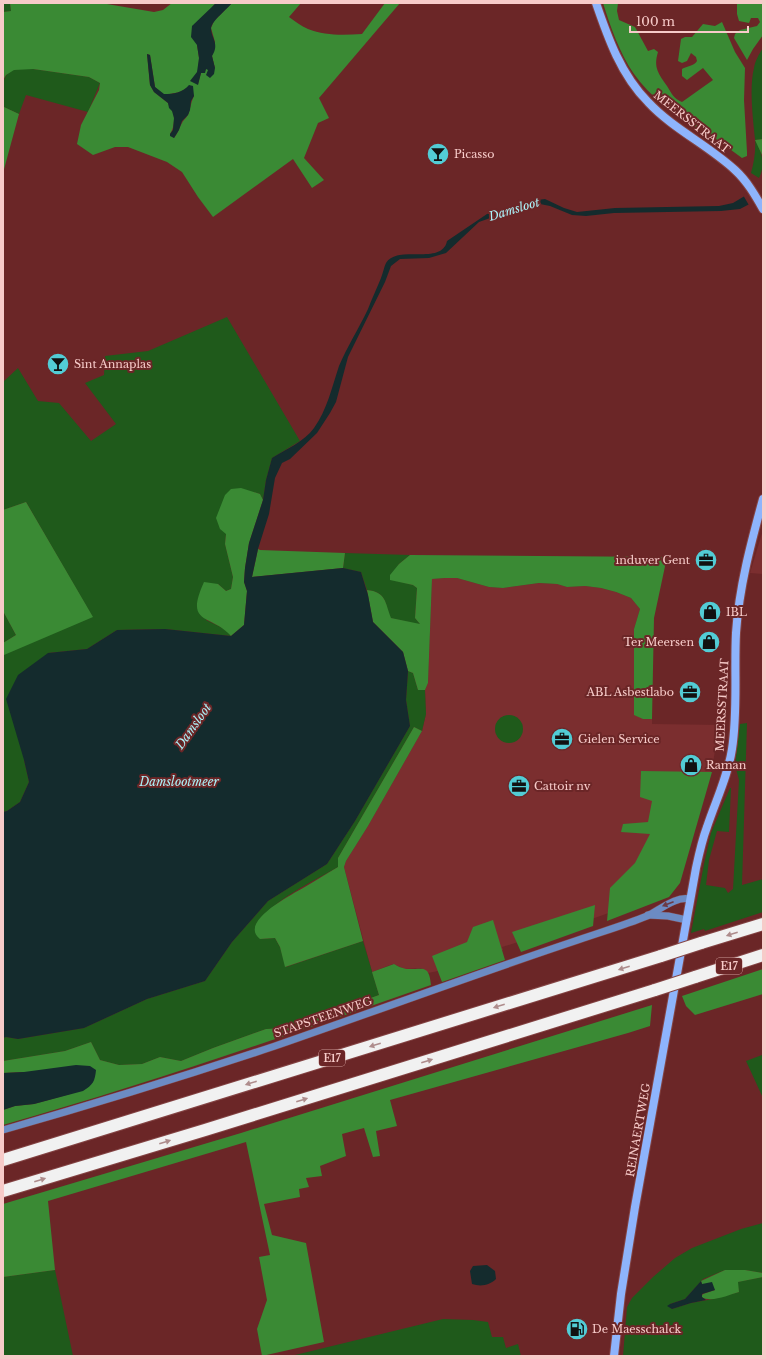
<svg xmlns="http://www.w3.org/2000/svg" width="766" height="1359" font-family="'Libre Baskerville',serif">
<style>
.built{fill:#7b2e2f}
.green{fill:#1f5a1b}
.forest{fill:#3a8a34;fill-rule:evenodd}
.water{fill:#142b2d}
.pier{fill:#6b2627}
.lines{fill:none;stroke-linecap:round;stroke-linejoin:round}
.tertiary-casing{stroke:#844444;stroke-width:8}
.secondary-casing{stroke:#844444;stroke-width:10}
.motorway-casing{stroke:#844444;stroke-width:14}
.tertiary{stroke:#6c8bc3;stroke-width:7}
.secondary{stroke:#8eb4fc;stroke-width:8}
.motorway{stroke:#f1f1f1;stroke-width:12}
.motorway-bridge-casing{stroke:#844444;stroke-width:14;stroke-linecap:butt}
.motorway-bridge{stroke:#f1f1f1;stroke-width:12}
.oneway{fill:#6b3a46}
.oneway2{fill:#ae8c8c}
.labels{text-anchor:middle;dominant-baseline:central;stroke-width:4;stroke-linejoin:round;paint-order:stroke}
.shield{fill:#6b2627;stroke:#cd9a98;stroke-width:1}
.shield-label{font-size:10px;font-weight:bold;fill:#f7cbc9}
.street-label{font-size:11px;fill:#f7cbc9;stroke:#6b2627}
.poi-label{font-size:11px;fill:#f7cbc9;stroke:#6b2627;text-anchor:start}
.water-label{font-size:12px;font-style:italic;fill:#acf2f8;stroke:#6b2627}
</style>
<rect width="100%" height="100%" fill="#6b2627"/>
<g class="built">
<path d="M 763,530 L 763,574 L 750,573 Z"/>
<path d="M 445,578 L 457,578 L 489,587 L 503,588 L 539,583 L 557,584 L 567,587 L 585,586 L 601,588 L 616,592 L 631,598 L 640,609 L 634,629 L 643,719 L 652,719 L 652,724 L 721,725 L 717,738 L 712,769 L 656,896 L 522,944 L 518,942 L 502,947 L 503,950 L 448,969 L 428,973 L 425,970 L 421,968 L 405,969 L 393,964 L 372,972 L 344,867 L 346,861 L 368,826 L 422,731 L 426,714 L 425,690 L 428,683 L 432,579 Z"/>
</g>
<g class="green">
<path d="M 3,3 L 10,3 L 11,11 L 3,12 Z"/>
<path d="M 763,48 L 763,139 L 755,140 C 762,153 766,164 759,178 L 751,173 C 754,162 756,151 755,139 C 753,119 749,88 754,68 C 755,61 759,54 763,48 Z"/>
<path d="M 33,69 L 89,77 L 100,83 L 88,112 L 26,95 L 19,114 L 4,107 L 3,104 C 3,92 0,75 13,70 C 19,68 27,69 33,69 Z"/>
<path d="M 227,317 L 300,441 L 272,458 L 266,480 L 263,500 L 260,494 L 253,492 L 226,534 L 225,544 L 233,577 L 231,589 L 226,591 L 218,584 L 206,620 L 227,630 L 231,636 L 165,629 L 117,630 L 87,649 L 48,653 L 24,760 L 29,782 L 20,802 L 7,811 L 3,812 L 3,653 L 3,654 L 92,616 L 26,502 L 3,510 L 3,382 L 18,368 L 38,401 L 59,403 L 91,441 L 116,424 L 85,383 L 104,375 L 105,356 L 148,351 Z"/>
<path d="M 345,553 L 410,555 L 399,564 L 390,579 L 413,585 L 417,588 L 415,618 L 421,625 L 390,618 C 385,602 386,592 367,590 L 361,572 L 343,568 Z"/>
<path d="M 3,611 L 16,635 L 3,643 Z"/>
<path d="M 408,671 L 413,673 L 418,690 L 425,690 L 426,714 L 422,731 L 414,727 L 338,858 L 338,867 C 310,883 277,898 257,923 L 260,939 L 275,938 L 280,947 L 286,967 L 363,941 L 379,995 L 286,1028 L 266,1029 L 213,1048 L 181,1061 L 160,1057 L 142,1064 L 119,1065 L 100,1060 L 91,1042 L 65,1051 L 3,1061 L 3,1038 L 6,1037 L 18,1039 L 84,1028 L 147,999 L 205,981 L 232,942 L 268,901 L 327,864 L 355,821 L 410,726 L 406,700 Z"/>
<circle cx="509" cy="729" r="14"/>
<path d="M 747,723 L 742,885 L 763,879 L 763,912 L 705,931 L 704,929 L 691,933 L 704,864 L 711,833 L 730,788 L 731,788 L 729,832 L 717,831 L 709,860 L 706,885 L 725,888 L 728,893 L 733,889 L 739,780 L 735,765 L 740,724 Z"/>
<path d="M 762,1055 L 763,1057 L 763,1098 L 746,1061 Z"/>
<path d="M 763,1223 L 763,1273 L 745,1270 L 725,1270 L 703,1279 L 685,1299 L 670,1304 L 672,1309 L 691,1303 L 713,1299 L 739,1292 L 737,1282 L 763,1277 L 763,1356 L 623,1356 L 627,1307 L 632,1298 L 653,1277 L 675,1258 L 692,1248 L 741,1229 Z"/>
<path d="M 55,1270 L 73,1356 L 3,1356 L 3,1277 Z"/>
<path d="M 443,1319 L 473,1320 L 488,1322 L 492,1337 L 503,1337 L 506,1348 L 518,1344 L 521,1356 L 291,1356 Z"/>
</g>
<g class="forest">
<path d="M 10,3 L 101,3 L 154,12 L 163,10 L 172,3 L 216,3 L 213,6 L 197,45 L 199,58 L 198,84 L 201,73 L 205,71 L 206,69 L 215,68 L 212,56 L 215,42 L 211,28 L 214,21 L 232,3 L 301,3 L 289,17 C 295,21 301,26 308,29 C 325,36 344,35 362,34 L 385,3 L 400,3 L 319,98 L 329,118 L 318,123 L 304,158 L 324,180 L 312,188 L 293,159 L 213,217 L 198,197 L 182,172 L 167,162 L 128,147 L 115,147 L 93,155 L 77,144 L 81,125 L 99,90 L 100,83 L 89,77 L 33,69 L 14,70 L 6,75 L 3,80 L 3,12 L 11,11 ZM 147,54 L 150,55 L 155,87 L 164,95 C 174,93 182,93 189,86 L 194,96 C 191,102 191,106 189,112 C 188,117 184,119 182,123 C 179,128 178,133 174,138 L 170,134 C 174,129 175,118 173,112 C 171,108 169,107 168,103 L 154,92 L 150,85 Z"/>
<path d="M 603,3 L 618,3 L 617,11 L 619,20 L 635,27 L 648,51 L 654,49 L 658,52 C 653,68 659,74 667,86 C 672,94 673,98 682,102 L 713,80 L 703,68 L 687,80 L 682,76 L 682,69 C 687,66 694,66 697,61 L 696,57 L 691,53 L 687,61 L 682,63 L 678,61 L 681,39 L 685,37 L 692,37 L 703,24 L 715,26 L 722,22 L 735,52 L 745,68 L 744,100 L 747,152 L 747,156 L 742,158 L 701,128 L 698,131 C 676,115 649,96 634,74 C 620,54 610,26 603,3 Z"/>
<path d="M 737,3 L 763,3 L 763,35 L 753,49 L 747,60 L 734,38 L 735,34 L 740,30 L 757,26 L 760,22 L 758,18 L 751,18 L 749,23 L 739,21 L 737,14 Z"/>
<path d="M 3,104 L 4,107 L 19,114 L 3,173 Z"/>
<path d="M 763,139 L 763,165 L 763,157 L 755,140 Z"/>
<path d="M 241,488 L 260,494 L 263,500 L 249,543 L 245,568 L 244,582 L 247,591 L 244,625 L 231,636 C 211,613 184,626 204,582 L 218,584 L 226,591 L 231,589 L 233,577 L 225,544 L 226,534 L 220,529 L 216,518 L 225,495 L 231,489 Z"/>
<path d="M 26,502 L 93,617 L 4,655 L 3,643 L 16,635 L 3,611 L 3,510 Z"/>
<path d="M 258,549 L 260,550 L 345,553 L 343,568 L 252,577 Z"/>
<path d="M 410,555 L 667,557 L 654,618 L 652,719 L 643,719 L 634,715 L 634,629 L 640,609 L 631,598 L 616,592 L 601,588 L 585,586 L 567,587 L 557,584 L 539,583 L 503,588 L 489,587 L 457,578 L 445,578 L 432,579 L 428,683 L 425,690 L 418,690 L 413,673 L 408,671 L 403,652 L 373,622 L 367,590 C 386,592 385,602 391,618 L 420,624 L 415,618 L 417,588 L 413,585 L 390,580 L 390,575 L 399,564 Z"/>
<path d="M 414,727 L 422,731 L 368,826 L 346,861 L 344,867 L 363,941 L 285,967 L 280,947 L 275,938 L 260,939 C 238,922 291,895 303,888 C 315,881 326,874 338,867 L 338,858 Z"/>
<path d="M 641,771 L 712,772 L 680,883 L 669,897 L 607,921 L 610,888 L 635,863 L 650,834 L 621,832 L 623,824 L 648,822 L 652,801 L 640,797 Z"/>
<path d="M 595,905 L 593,926 L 521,952 L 512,932 Z"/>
<path d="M 493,920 L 505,960 L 442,982 L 432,956 L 467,942 L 473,927 Z"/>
<path d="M 394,964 C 397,966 402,968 406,969 C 422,970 429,963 431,985 C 289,1035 147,1084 3,1125 L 3,1110 L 15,1106 L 34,1104 L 70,1094 L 24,1072 L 3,1073 L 3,1061 L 65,1051 L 91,1042 L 100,1060 L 119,1065 L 142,1064 L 160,1057 L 181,1061 L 213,1048 L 266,1029 L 286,1028 L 379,995 L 372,972 Z"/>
<path d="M 763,969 L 763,994 L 695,1015 L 686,1006 L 682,996 Z"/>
<path d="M 652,1005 L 650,1026 L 628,1033 L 390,1100 L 397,1126 L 376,1131 L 380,1156 L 373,1157 L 364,1128 L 342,1134 L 346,1156 L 320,1166 L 322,1176 L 306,1178 L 309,1187 L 299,1189 L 300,1197 L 264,1204 L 272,1235 L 306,1243 L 324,1342 L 262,1356 L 257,1329 L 267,1300 L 259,1257 L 270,1255 L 246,1142 L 48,1201 L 55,1270 L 3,1277 L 3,1204 L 241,1133 Z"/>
<path d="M 725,1270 L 745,1270 L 763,1273 L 763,1277 L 738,1282 L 739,1292 C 728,1295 712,1303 701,1297 L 703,1294 L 715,1290 L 706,1284 L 702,1284 L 701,1281 Z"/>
</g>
<g class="water">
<path d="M 216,3 L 232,3 C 227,9 212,21 211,28 C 211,38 220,44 212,56 L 215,68 L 214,74 L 210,78 L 206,75 L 208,70 L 206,69 L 205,73 L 201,73 L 198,85 L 190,81 L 197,72 L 199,58 L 197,45 L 191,37 L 192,26 Z"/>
<path d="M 147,54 L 150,55 L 155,87 L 164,94 C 174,94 182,93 189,85 L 193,86 L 194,96 L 191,101 L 190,110 L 188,115 L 182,121 L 179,130 L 174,138 L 170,136 L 170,134 L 173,130 L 174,118 L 172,111 L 169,108 L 168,103 L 154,92 L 150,85 Z"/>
<path d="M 763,185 L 763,197 L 740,209 L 721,211 L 614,213 L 586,216 L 572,215 L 550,206 L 540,204 L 493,217 L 479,222 L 446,253 L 429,258 L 400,259 L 391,266 L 385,282 L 348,357 L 336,402 L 330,413 L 317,433 L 290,459 L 282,463 L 275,478 L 269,514 L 258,549 L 252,577 L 343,568 L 361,572 L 368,595 L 373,622 L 403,652 L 408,671 L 406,700 L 410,726 L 355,821 L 327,864 L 268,901 L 232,942 L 205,981 L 147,999 L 84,1028 L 18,1039 L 6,1037 L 3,1038 L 3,812 L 7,811 L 20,802 L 29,782 L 24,760 L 6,699 L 18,675 L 48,653 L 87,649 L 117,630 L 165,629 L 231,636 L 244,625 L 247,591 L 244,582 L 245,568 L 249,543 L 263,500 L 266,480 L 272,458 C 286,449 304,442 314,428 C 327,410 332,387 339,366 C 347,347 359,328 368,309 C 372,298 377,288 381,278 C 383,273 384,267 386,263 C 397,244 442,266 447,241 L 487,214 L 537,200 L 545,199 L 564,208 L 577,212 L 615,208 L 719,206 L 733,203 Z"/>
<path d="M 76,1065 L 90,1066 L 96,1070 C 95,1081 93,1085 83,1091 L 34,1104 L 15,1106 L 3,1110 L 3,1073 L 24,1072 Z"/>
<path d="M 487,1265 L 495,1271 L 496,1279 C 490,1285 481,1287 472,1284 L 470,1271 L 473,1266 Z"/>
<path d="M 701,1281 L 702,1284 L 712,1282 L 715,1290 L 702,1294 L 702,1297 L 706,1300 L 691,1303 L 672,1309 L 667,1306 L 670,1304 L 685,1299 Z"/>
</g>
<path class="pier" d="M 761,184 L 763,187 L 763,199 L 750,207 L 743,195 Z"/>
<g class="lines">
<g class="tertiary-casing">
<g id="tertiary">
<path d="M 648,915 L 668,916 L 687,920"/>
<path d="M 3,1130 C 94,1104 185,1076 275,1046 C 376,1011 476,974 578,940 C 601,932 625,925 647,916 C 660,910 675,896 690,899"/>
</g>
</g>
<g class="secondary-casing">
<g id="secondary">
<path d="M 596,3 C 608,38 621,75 648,102 C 673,129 708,145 735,170 C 747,181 755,195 763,209"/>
<path d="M 614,1356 L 621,1294 L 635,1207 L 696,868 C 699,854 702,840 707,827 C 716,800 728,776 732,749 C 738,711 734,671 736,633 C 739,587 751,543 763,499"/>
</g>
</g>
<g class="motorway-casing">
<g id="motorway">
<path d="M 701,943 L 763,924"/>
<path d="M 695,977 L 763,955"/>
<path d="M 3,1160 L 661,956"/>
<path d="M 3,1191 L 205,1130 L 655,990"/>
</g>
</g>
<use href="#tertiary" class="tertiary"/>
<use href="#secondary" class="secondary"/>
<use href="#motorway" class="motorway"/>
<g class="motorway-bridge-casing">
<g id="motorway-bridge">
<path d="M 661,956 L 701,943"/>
<path d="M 655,990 L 695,977"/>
</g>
</g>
<use href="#motorway-bridge" class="motorway-bridge"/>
</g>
<defs><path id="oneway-solid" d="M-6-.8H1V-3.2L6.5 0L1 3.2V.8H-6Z"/></defs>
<use class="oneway" href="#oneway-solid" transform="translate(668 904) rotate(159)"/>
<g class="oneway2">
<use href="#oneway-solid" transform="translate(732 934) rotate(162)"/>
<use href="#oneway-solid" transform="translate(624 968) rotate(163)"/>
<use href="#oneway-solid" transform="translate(499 1006) rotate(163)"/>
<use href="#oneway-solid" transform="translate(375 1045) rotate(163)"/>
<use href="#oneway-solid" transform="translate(427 1061) rotate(-17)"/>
<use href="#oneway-solid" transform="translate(251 1083) rotate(163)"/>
<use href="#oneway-solid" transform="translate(302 1100) rotate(-17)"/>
<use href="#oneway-solid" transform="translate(165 1142) rotate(-17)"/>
<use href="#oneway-solid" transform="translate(40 1180) rotate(-17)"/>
</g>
<defs>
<g id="bar-disc" transform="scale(1.15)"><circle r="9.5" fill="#52ccd5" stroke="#6b2627"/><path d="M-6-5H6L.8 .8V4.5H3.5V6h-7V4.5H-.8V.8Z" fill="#111"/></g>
<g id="office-disc" transform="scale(1.15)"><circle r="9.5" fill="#52ccd5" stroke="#6b2627"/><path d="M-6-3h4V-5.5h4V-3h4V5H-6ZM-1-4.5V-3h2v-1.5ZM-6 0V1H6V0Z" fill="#111"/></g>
<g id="shop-disc" transform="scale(1.15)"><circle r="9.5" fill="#52ccd5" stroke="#6b2627"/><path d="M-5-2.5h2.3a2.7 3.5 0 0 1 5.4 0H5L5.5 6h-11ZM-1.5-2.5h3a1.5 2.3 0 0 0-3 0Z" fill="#111"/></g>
<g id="fuel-disc" transform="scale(1.15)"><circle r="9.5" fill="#52ccd5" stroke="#6b2627"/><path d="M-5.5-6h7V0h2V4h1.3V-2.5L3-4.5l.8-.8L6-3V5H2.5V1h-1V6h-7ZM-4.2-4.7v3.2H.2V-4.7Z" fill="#111"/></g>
</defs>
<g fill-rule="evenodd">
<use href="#bar-disc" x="438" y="154"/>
<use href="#bar-disc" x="58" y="364"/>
<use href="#office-disc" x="706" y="560"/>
<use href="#shop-disc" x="710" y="612"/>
<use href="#shop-disc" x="709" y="642"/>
<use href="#office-disc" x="690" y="692"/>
<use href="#office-disc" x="562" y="739"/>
<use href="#shop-disc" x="691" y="765"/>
<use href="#office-disc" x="519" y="786"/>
<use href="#fuel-disc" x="577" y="1329"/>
</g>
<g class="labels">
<g class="shield">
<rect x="716" y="958" width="26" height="16" rx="3"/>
<rect x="319" y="1050" width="26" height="16" rx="3"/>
</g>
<g class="shield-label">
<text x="729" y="966">E17</text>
<text x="332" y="1058">E17</text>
</g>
<g class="street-label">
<text transform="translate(692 122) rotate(38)">MEERSSTRAAT</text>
<text transform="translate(722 705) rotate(-87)">MEERSSTRAAT</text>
<text transform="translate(323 1017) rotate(-19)">STAPSTEENWEG</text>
<text transform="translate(638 1130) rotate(-80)">REINAERTWEG</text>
</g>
<g class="poi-label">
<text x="454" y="154">Picasso</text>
<text x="74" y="364">Sint Annaplas</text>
<text x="690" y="560" text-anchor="end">induver Gent</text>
<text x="726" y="612">IBL</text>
<text x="694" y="642" text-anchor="end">Ter Meersen</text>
<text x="674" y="692" text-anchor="end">ABL Asbestlabo</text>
<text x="578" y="739">Gielen Service</text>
<text x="706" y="765">Raman</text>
<text x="534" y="786">Cattoir nv</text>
<text x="592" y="1329">De Maesschalck</text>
</g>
<g class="water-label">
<text transform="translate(514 209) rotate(-17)">Damsloot</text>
<text transform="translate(193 726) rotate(-55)">Damsloot</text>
<text x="179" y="781">Damslootmeer</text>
</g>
</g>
<rect width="766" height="1359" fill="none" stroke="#f7cbc9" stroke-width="8"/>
<path d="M630 26v6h118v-6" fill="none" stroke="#f7cbc9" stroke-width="2"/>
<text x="636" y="26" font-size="12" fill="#f7cbc9" stroke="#6b2627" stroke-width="3" paint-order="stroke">100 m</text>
</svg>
